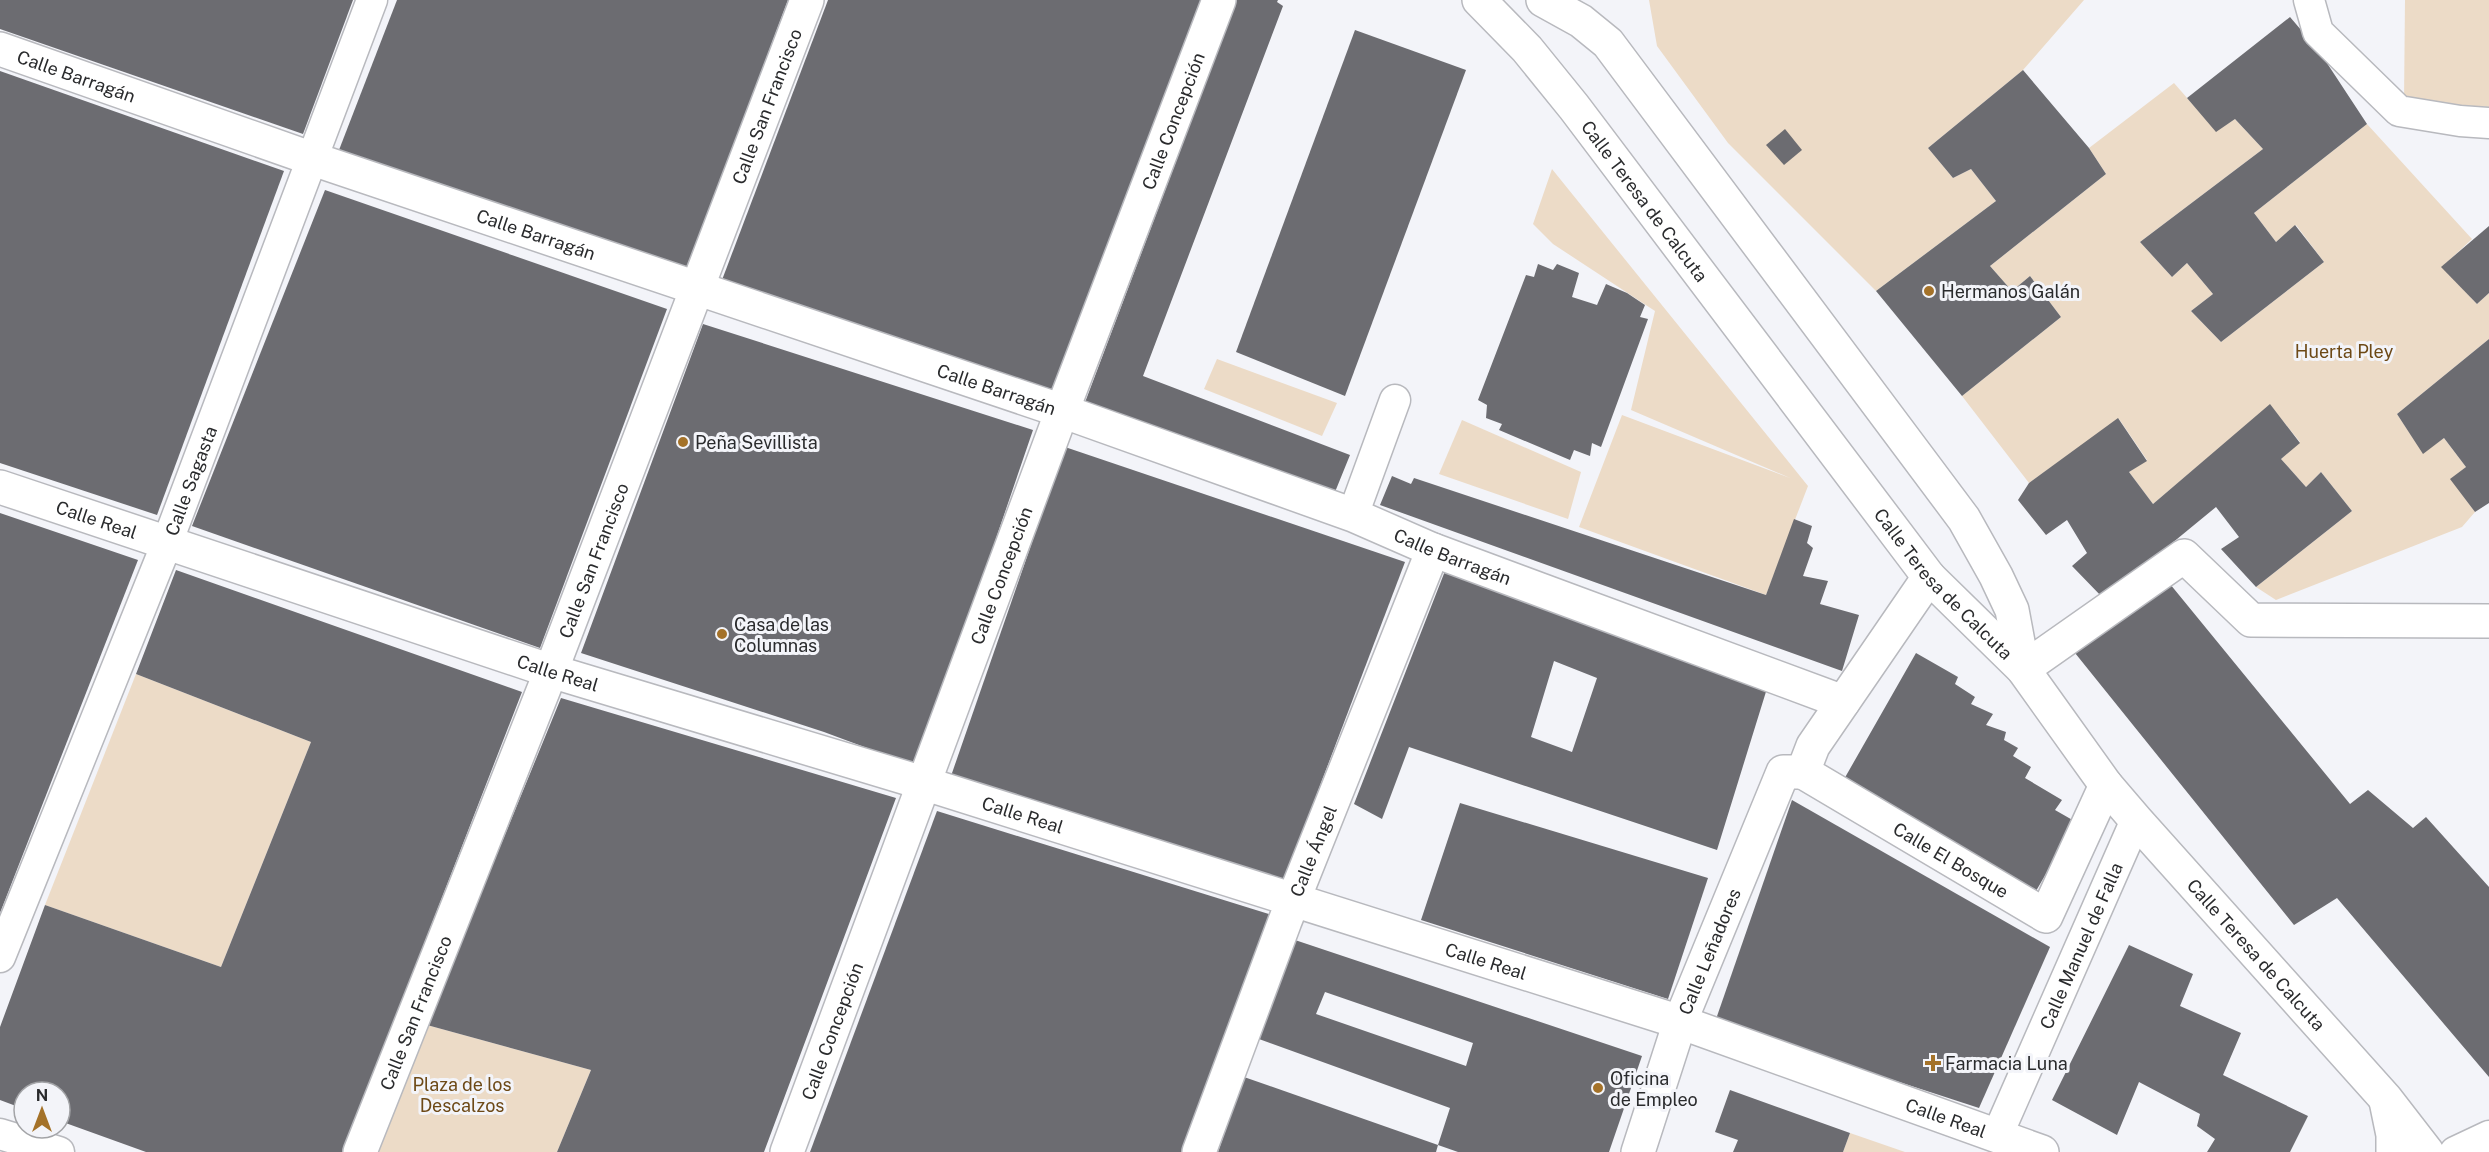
<svg xmlns="http://www.w3.org/2000/svg" width="2489" height="1152" font-family="'Public Sans',sans-serif">
<style>
.green{fill:#ecdbc7}
.building{fill:#6c6c71;fill-rule:evenodd}
.lines{fill:none;stroke-linecap:round;stroke-linejoin:round}
.pedestrian-casing{stroke:#b8b9be;stroke-width:33}
.minor-casing{stroke:#b8b9be;stroke-width:36}
.tertiary-casing{stroke:#b8b9be;stroke-width:36}
.pedestrian{stroke:#fff;stroke-width:30}
.minor{stroke:#fff;stroke-width:33}
.tertiary{stroke:#fff;stroke-width:33}
.poi-dot{fill:#a47229;stroke:#f3f4f9;stroke-width:2}
.labels{text-anchor:middle;dominant-baseline:central;stroke-width:6;stroke-linejoin:round;paint-order:stroke}
.street-label{font-size:18px;fill:#2a2b2d;stroke:#f3f4f9}
.poi-label{font-size:18px;fill:#2a2b2d;stroke:#f3f4f9;text-anchor:start}
.park-label{font-size:18px;fill:#6d4916;stroke:#f3f4f9}
</style>
<rect width="100%" height="100%" fill="#f3f4f9"/>
<g class="green">
<path d="M 1649,0 L 2084,0 L 2023,70 L 1928,148 L 1953,178 L 1971,169 L 1996,201 L 1876,291 L 1728,143 L 1657,46 Z"/>
<path d="M 2405,0 L 2489,0 L 2489,107 L 2404,102 Z"/>
<path d="M 2174,83 L 2216,131 L 2235,119 L 2263,149 L 2140,242 L 2172,277 L 2187,263 L 2213,294 L 2191,311 L 2221,342 L 2324,262 L 2296,225 L 2276,242 L 2254,213 L 2367,124 L 2472,239 L 2442,267 L 2477,304 L 2489,293 L 2489,339 L 2397,414 L 2423,453 L 2444,438 L 2466,467 L 2451,479 L 2475,512 L 2462,527 L 2276,600 L 2256,587 L 2352,511 L 2321,472 L 2306,487 L 2281,459 L 2300,442 L 2270,405 L 2153,504 L 2129,472 L 2147,460 L 2119,419 L 2029,483 L 1962,396 L 2061,317 L 2030,276 L 2012,291 L 1990,266 L 2106,174 L 2089,148 Z"/>
<path d="M 1552,169 L 1808,486 L 1766,595 L 1579,527 L 1622,415 L 1790,478 L 1631,410 L 1655,311 L 1553,244 L 1533,224 Z"/>
<path d="M 1217,359 L 1337,403 L 1322,436 L 1204,389 Z"/>
<path d="M 1462,420 L 1581,472 L 1568,519 L 1439,474 Z"/>
<path d="M 136,674 L 311,742 L 221,967 L 45,905 Z"/>
<path d="M 427,1025 L 591,1070 L 557,1152 L 379,1152 Z"/>
<path d="M 1850,1133 L 1905,1152 L 1843,1152 Z"/>
</g>
<g class="building">
<path d="M 0,0 L 353,0 L 303,134 L 0,29 Z"/>
<path d="M 397,0 L 788,0 L 687,270 L 339,150 Z"/>
<path d="M 828,0 L 1201,0 L 1053,396 L 722,280 Z"/>
<path d="M 1237,0 L 1278,0 L 1277,2 L 1283,6 L 1143,376 L 1350,455 L 1335,492 L 1084,405 Z"/>
<path d="M 2290,17 L 2319,51 L 2367,124 L 2254,213 L 2276,242 L 2295,225 L 2324,262 L 2221,342 L 2191,311 L 2213,294 L 2187,263 L 2172,277 L 2140,242 L 2263,149 L 2235,119 L 2216,132 L 2187,98 Z"/>
<path d="M 1355,30 L 1466,70 L 1345,396 L 1236,352 Z"/>
<path d="M 2023,70 L 2089,148 L 2106,174 L 1990,266 L 2012,291 L 2030,276 L 2061,317 L 1962,396 L 1876,291 L 1996,201 L 1971,169 L 1953,178 L 1928,148 Z"/>
<path d="M 0,71 L 284,171 L 157,515 L 0,463 Z"/>
<path d="M 1785,129 L 1802,150 L 1784,165 L 1766,145 Z"/>
<path d="M 325,190 L 667,309 L 540,648 L 192,526 Z"/>
<path d="M 2489,226 L 2489,293 L 2477,304 L 2441,267 Z"/>
<path d="M 1538,264 L 1553,270 L 1557,264 L 1579,273 L 1572,297 L 1597,305 L 1606,284 L 1627,293 L 1645,305 L 1640,317 L 1648,319 L 1601,447 L 1592,443 L 1590,456 L 1574,450 L 1570,460 L 1499,430 L 1502,424 L 1486,418 L 1487,405 L 1478,400 L 1526,275 L 1534,277 Z"/>
<path d="M 703,324 L 1033,430 L 918,767 L 824,732 L 581,653 Z"/>
<path d="M 2489,339 L 2489,503 L 2475,512 L 2450,479 L 2466,467 L 2444,438 L 2423,454 L 2397,414 Z"/>
<path d="M 2270,404 L 2300,443 L 2281,459 L 2306,487 L 2321,472 L 2352,511 L 2256,587 L 2221,549 L 2239,537 L 2216,507 L 2104,599 L 2072,566 L 2087,553 L 2067,520 L 2046,535 L 2018,500 L 2029,483 L 2118,418 L 2147,461 L 2129,472 L 2153,504 Z"/>
<path d="M 1065,447 L 1405,562 L 1283,883 L 951,776 Z"/>
<path d="M 1392,476 L 1411,484 L 1414,478 L 1766,595 L 1794,519 L 1812,526 L 1807,543 L 1813,548 L 1803,576 L 1828,581 L 1820,604 L 1859,615 L 1842,671 L 1380,505 Z"/>
<path d="M 0,513 L 138,560 L 0,913 Z"/>
<path d="M 176,570 L 522,692 L 343,1152 L 146,1152 L 60,1121 L 60,1092 L 24,1092 L 24,1109 L 0,1100 L 0,1027 L 45,905 L 221,967 L 311,742 L 136,674 Z"/>
<path d="M 1445,571 L 1769,682 L 1717,850 L 1409,747 L 1382,819 L 1354,804 ZM 1554,661 L 1597,678 L 1572,752 L 1531,737 Z"/>
<path d="M 2170,584 L 2350,804 L 2368,790 L 2413,828 L 2426,817 L 2489,887 L 2489,1077 L 2337,898 L 2294,925 L 2071,648 Z"/>
<path d="M 1916,653 L 1958,677 L 1955,684 L 1975,697 L 1971,704 L 1993,714 L 1986,725 L 2006,732 L 2004,740 L 2018,748 L 2013,756 L 2031,767 L 2025,778 L 2062,800 L 2055,810 L 2076,822 L 2036,891 L 1843,781 Z"/>
<path d="M 561,698 L 896,798 L 764,1152 L 557,1152 L 591,1070 L 427,1025 Z"/>
<path d="M 1792,800 L 2050,947 L 1979,1108 L 1715,1022 Z"/>
<path d="M 1460,803 L 1708,878 L 1668,999 L 1421,920 Z"/>
<path d="M 937,811 L 1272,915 L 1184,1152 L 810,1152 Z"/>
<path d="M 1292,939 L 1642,1056 L 1609,1152 L 1458,1152 L 1438,1145 L 1450,1108 L 1259,1039 ZM 1325,992 L 1473,1043 L 1466,1066 L 1316,1014 Z"/>
<path d="M 2129,945 L 2193,974 L 2180,1006 L 2241,1033 L 2223,1075 L 2308,1116 L 2290,1152 L 2207,1152 L 2215,1139 L 2197,1126 L 2200,1114 L 2139,1082 L 2117,1135 L 2052,1100 Z"/>
<path d="M 1244,1077 L 1438,1145 L 1436,1152 L 1218,1152 Z"/>
<path d="M 1730,1090 L 1850,1133 L 1843,1152 L 1733,1152 L 1738,1140 L 1715,1132 Z"/>
</g>
<g class="lines">
<g class="pedestrian-casing">
<g id="pedestrian">
<path d="M 2309,0 L 2318,32 L 2399,111 L 2460,121 L 2489,123"/>
<path d="M 1353,515 L 1395,400"/>
<path id="s1" d="M 0,957 L 167,543 L 372,0"/>
<path d="M 0,1134 L 59,1152"/>
<path id="s2" d="M 1997,1136 L 2136,820"/>
<path d="M 2455,1152 L 2489,1136"/>
</g>
</g>
<g class="minor-casing">
<g id="minor">
<path d="M 1543,0 L 1581,21 L 1608,43 L 1964,519 L 1996,576 L 2012,610 L 2023,669 L 2184,556 L 2251,620 L 2489,621"/>
<path id="s3" d="M 0,49 L 310,158 L 1062,411 L 1353,515 L 1433,550 L 1843,702"/>
<path id="s4" d="M 1929,577 L 1813,746 L 1803,772 L 2046,916 L 2106,785"/>
<path id="s5" d="M 1199,1152 L 1285,921 L 1433,550"/>
<path id="s6" d="M 1638,1152 L 1680,1022 L 1783,772 L 1803,772"/>
</g>
</g>
<g class="tertiary-casing">
<g id="tertiary">
<path id="s7" d="M 1479,0 L 1527,49 L 1574,107 L 1929,577 L 2023,669 L 2106,785 L 2136,820 L 2386,1099 L 2427,1152"/>
<path id="s8" d="M 0,487 L 551,671 L 923,783 L 1680,1022 L 2042,1152"/>
<path d="M 2386,1101 L 2393,1135 L 2393,1152"/>
<path id="s9" d="M 360,1152 L 551,671 L 807,0"/>
<path id="s10" d="M 787,1152 L 1062,411 L 1219,0"/>
</g>
</g>
<use href="#pedestrian" class="pedestrian"/>
<use href="#minor" class="minor"/>
<use href="#tertiary" class="tertiary"/>
</g>
<g class="poi-dot">
<circle cx="1929" cy="291" r="6"/>
<circle cx="683" cy="442" r="6"/>
<circle cx="722" cy="634" r="6"/>
<path d="M1930 1054h6v6h6v6h-6v6h-6v-6h-6v-6h6z"/>
<circle cx="1598" cy="1088" r="6"/>
</g>
<g class="labels">
<g class="street-label">
<text stroke="none"><textPath href="#s3" startOffset="81">Calle Barragán</textPath></text>
<text stroke="none"><textPath href="#s9" startOffset="1122">Calle San Francisco</textPath></text>
<text stroke="none"><textPath href="#s10" startOffset="1101">Calle Concepción</textPath></text>
<text stroke="none"><textPath href="#s7" startOffset="261">Calle Teresa de Calcuta</textPath></text>
<text stroke="none"><textPath href="#s3" startOffset="567">Calle Barragán</textPath></text>
<text stroke="none"><textPath href="#s3" startOffset="1053">Calle Barragán</textPath></text>
<text stroke="none"><textPath href="#s1" startOffset="513">Calle Sagasta</textPath></text>
<text stroke="none"><textPath href="#s8" startOffset="102">Calle Real</textPath></text>
<text stroke="none"><textPath href="#s3" startOffset="1539">Calle Barragán</textPath></text>
<text stroke="none"><textPath href="#s9" startOffset="636">Calle San Francisco</textPath></text>
<text stroke="none"><textPath href="#s10" startOffset="615">Calle Concepción</textPath></text>
<text stroke="none"><textPath href="#s7" startOffset="747">Calle Teresa de Calcuta</textPath></text>
<text stroke="none"><textPath href="#s8" startOffset="588">Calle Real</textPath></text>
<text stroke="none"><textPath href="#s8" startOffset="1074">Calle Real</textPath></text>
<text stroke="none"><textPath href="#s5" startOffset="322">Calle Ángel</textPath></text>
<text stroke="none"><textPath href="#s4" startOffset="405">Calle El Bosque</textPath></text>
<text stroke="none"><textPath href="#s2" startOffset="208">Calle Manuel de Falla</textPath></text>
<text stroke="none"><textPath href="#s6" startOffset="213">Calle Leñadores</textPath></text>
<text stroke="none"><textPath href="#s7" startOffset="1233">Calle Teresa de Calcuta</textPath></text>
<text stroke="none"><textPath href="#s8" startOffset="1560">Calle Real</textPath></text>
<text stroke="none"><textPath href="#s9" startOffset="150">Calle San Francisco</textPath></text>
<text stroke="none"><textPath href="#s10" startOffset="129">Calle Concepción</textPath></text>
<text stroke="none"><textPath href="#s8" startOffset="2046">Calle Real</textPath></text>
</g>
<g class="poi-label">
<text x="1941" y="291">Hermanos Galán</text>
<text x="695" y="442">Peña Sevillista</text>
<text x="734" y="624">Casa de las<tspan x="734" dy="21">Columnas</tspan></text>
<text x="1945" y="1063">Farmacia Luna</text>
<text x="1610" y="1078">Oficina<tspan x="1610" dy="21">de Empleo</tspan></text>
</g>
<g class="park-label">
<text x="2344" y="351">Huerta Pley</text>
<text x="462" y="1084">Plaza de los<tspan x="462" dy="21">Descalzos</tspan></text>
</g>
</g>
<g transform="translate(42 1110)"><circle r="28" fill="#f3f4f9" stroke="#a3a4a7" stroke-width="1.5"/>
<path d="M0-4.5L10 22L0 15L-10 22Z" fill="#a47229"/>
<text y="-9" font-size="16" font-weight="bold" text-anchor="middle" fill="#2a2b2d">N</text>
</g>
</svg>
